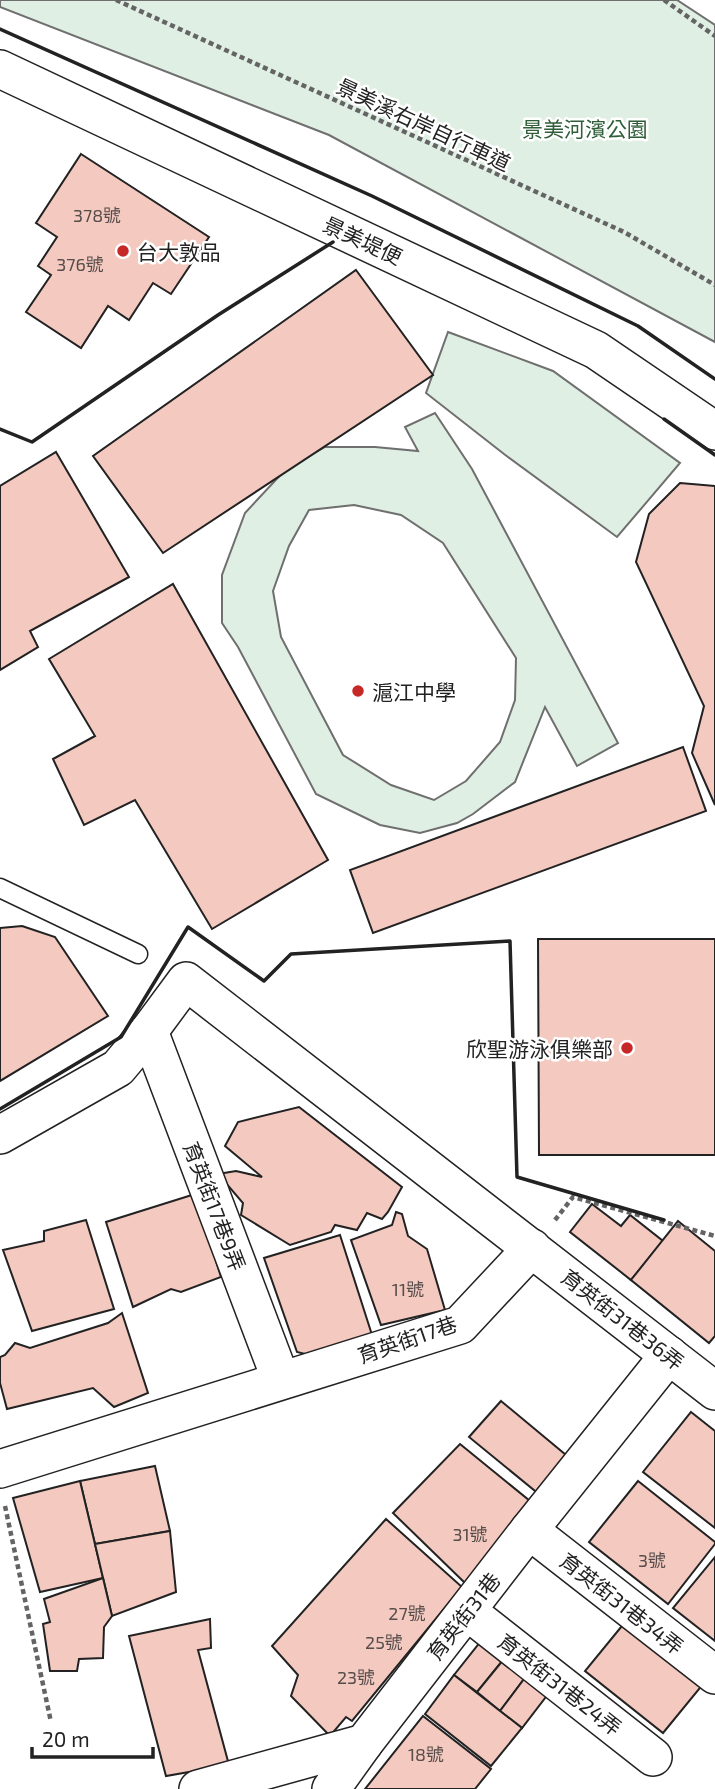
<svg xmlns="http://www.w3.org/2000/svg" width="715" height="1789" font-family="'Exo 2','Noto Sans TC',sans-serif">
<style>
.green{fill:#e0efe3;stroke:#6f6f6f;stroke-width:2;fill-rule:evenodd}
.building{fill:#f3c9c0;stroke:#222;stroke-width:2}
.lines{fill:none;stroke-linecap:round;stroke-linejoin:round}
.service-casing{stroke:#222;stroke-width:21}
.minor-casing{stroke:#222;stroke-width:40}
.path{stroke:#646464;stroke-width:4.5;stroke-dasharray:5 3.5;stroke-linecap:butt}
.service{stroke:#fff;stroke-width:18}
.minor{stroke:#fff;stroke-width:37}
.wall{stroke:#222;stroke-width:3.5}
.poi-dot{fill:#c62828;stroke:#fff;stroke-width:2.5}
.labels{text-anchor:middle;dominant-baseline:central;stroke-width:5;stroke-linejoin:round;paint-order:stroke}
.number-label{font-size:18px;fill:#564c4a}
.street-label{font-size:21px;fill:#222;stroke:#fff}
.park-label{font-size:21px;fill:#2f5e38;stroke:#fff}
.poi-label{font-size:21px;fill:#222;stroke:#fff;text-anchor:start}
</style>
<rect width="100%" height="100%" fill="#fff"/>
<g class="green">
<path d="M 0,0 L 677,0 L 715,25 L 715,342 L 329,135 L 0,7 Z"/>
<path d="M 448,332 L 553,371 L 680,463 L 617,537 L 504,454 L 426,393 Z"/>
<path d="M 435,413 L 472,469 L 618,743 L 577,766 L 545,707 L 515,782 L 473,814 L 457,823 L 420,833 L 380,825 L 316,794 L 238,647 L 222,623 L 222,575 L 245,513 L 286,469 L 325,447 L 375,447 L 418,451 L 405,427 ZM 354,505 L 401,515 L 443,543 L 516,658 L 515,700 L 500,742 L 466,781 L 434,800 L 391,785 L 343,755 L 281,637 L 273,591 L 289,546 L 309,510 Z"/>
</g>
<g class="building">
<path d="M 81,154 L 209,237 L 171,294 L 153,283 L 129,320 L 108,306 L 81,348 L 26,312 L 51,275 L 38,266 L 57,237 L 36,223 Z"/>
<path d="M 356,270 L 433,375 L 163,553 L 93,456 Z"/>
<path d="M 56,452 L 129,577 L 30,631 L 38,647 L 0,670 L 0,486 Z"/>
<path d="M 680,483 L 715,486 L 715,805 L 692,753 L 704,706 L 636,562 L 649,514 Z"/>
<path d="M 173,584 L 328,860 L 212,929 L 135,800 L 84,825 L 53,759 L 95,736 L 49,659 Z"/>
<path d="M 683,747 L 706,811 L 373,933 L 350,870 Z"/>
<path d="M 22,926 L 55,937 L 108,1016 L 0,1081 L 0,928 Z"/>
<path d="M 538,939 L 715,939 L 715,1155 L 539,1155 Z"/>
<path d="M 299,1107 L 402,1187 L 388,1212 L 382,1219 L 367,1213 L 357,1230 L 335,1225 L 331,1232 L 290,1245 L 241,1215 L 243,1203 L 218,1174 L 236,1171 L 262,1177 L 225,1146 L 238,1122 Z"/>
<path d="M 195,1194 L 221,1277 L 181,1292 L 171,1289 L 133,1307 L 106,1222 Z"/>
<path d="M 592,1204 L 621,1226 L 630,1215 L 663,1241 L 631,1280 L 570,1232 Z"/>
<path d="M 396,1212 L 402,1214 L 408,1236 L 427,1249 L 445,1310 L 381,1325 L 351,1240 L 392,1225 Z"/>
<path d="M 86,1220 L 114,1309 L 32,1331 L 3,1250 L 44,1241 L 44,1231 Z"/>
<path d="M 678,1221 L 715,1251 L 715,1336 L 709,1343 L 631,1280 Z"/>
<path d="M 340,1235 L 373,1338 L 317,1357 L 297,1352 L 264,1258 Z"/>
<path d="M 122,1313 L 148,1393 L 114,1407 L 93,1388 L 7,1409 L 0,1383 L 0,1357 L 5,1355 L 15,1343 L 30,1348 L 108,1323 Z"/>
<path d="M 501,1401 L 566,1455 L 540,1495 L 469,1437 Z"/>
<path d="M 691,1412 L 715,1431 L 715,1528 L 643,1472 Z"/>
<path d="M 460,1444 L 530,1501 L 466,1584 L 393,1513 Z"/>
<path d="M 155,1466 L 170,1531 L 95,1544 L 80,1481 Z"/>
<path d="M 80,1481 L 103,1578 L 40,1592 L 13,1498 Z"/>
<path d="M 638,1481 L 715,1542 L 715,1544 L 668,1604 L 589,1542 Z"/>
<path d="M 386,1519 L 462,1587 L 352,1721 L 346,1717 L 330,1736 L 291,1696 L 298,1675 L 272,1646 Z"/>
<path d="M 170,1531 L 176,1592 L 112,1616 L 95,1544 Z"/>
<path d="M 715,1557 L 715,1641 L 673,1608 Z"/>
<path d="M 103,1578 L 112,1616 L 104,1627 L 103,1658 L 79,1659 L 77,1671 L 50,1671 L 43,1624 L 50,1622 L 44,1599 Z"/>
<path d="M 210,1619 L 211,1648 L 198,1650 L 229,1765 L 166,1776 L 129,1636 Z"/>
<path d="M 626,1621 L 704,1683 L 663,1733 L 585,1671 Z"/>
<path d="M 485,1636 L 508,1654 L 477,1692 L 454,1675 Z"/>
<path d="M 508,1654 L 530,1671 L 500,1711 L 477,1692 Z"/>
<path d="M 530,1671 L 552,1689 L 522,1728 L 500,1711 Z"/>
<path d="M 454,1675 L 522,1728 L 491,1766 L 425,1714 Z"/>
<path d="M 423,1716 L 491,1769 L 475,1789 L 365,1789 Z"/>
</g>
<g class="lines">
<g class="service-casing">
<path id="service" d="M 0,888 L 138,954"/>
</g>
<g class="minor-casing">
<g id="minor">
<path d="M 0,69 L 596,350 L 715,431"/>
<path d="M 149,1031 L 281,1380"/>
<path d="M 0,1135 L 118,1068 L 149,1031 L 186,981 L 715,1391"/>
<path d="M 0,1469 L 460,1325 L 532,1248"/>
<path d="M 529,1530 L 715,1675"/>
<path d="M 467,1611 L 653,1757"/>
<path d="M 198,1789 L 364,1743 L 529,1530 L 669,1355"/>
<path d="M 331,1789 L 364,1743"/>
</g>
</g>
<g class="path">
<path d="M 116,0 L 624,232 L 715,285"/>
<path d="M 664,0 L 715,36"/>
<path d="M 555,1220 L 573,1197 L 715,1236"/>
<path d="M 5,1506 L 51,1722"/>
</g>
<use href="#service" class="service"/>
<use href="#minor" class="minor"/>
<g class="wall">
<path d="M 0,29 L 372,196 L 638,326 L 715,379"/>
<path d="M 664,419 L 715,455"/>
<path d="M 0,429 L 32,442 L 218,315 L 333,242"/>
<path d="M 0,1109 L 121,1037 L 188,927 L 264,981 L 291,954 L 510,941 L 517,1177 L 664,1220"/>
</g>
</g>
<g class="poi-dot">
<circle cx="123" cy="251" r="7"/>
<circle cx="358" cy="691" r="7"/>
<circle cx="627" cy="1048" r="7"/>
</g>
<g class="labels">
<g class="number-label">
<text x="97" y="215">378號</text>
<text x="80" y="264">376號</text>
<text x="408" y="1289">11號</text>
<text x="470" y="1534">31號</text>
<text x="652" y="1560">3號</text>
<text x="407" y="1613">27號</text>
<text x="384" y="1642">25號</text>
<text x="356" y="1677">23號</text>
<text x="426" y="1754">18號</text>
</g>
<g class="street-label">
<text transform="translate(424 124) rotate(25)">景美溪右岸自行車道</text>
<text transform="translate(363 240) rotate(25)">景美堤便</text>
<text transform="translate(215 1206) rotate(69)">育英街17巷9弄</text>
<text transform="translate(623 1319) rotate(38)">育英街31巷36弄</text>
<text transform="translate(407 1339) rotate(-19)">育英街17巷</text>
<text transform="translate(622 1603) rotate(38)">育英街31巷34弄</text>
<text transform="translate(463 1616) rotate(-52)">育英街31巷</text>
<text transform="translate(560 1684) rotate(38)">育英街31巷24弄</text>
</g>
<g class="park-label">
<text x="585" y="128">景美河濱公園</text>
</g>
<g class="poi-label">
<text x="137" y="251">台大敦品</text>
<text x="372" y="691">滬江中學</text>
<text x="613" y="1048" text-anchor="end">欣聖游泳俱樂部</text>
</g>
</g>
<path d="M32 1747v10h121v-10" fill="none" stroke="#222222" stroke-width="3.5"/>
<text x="42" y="1747" font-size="21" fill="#222222" stroke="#ffffff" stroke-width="5" paint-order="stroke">20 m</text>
</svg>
